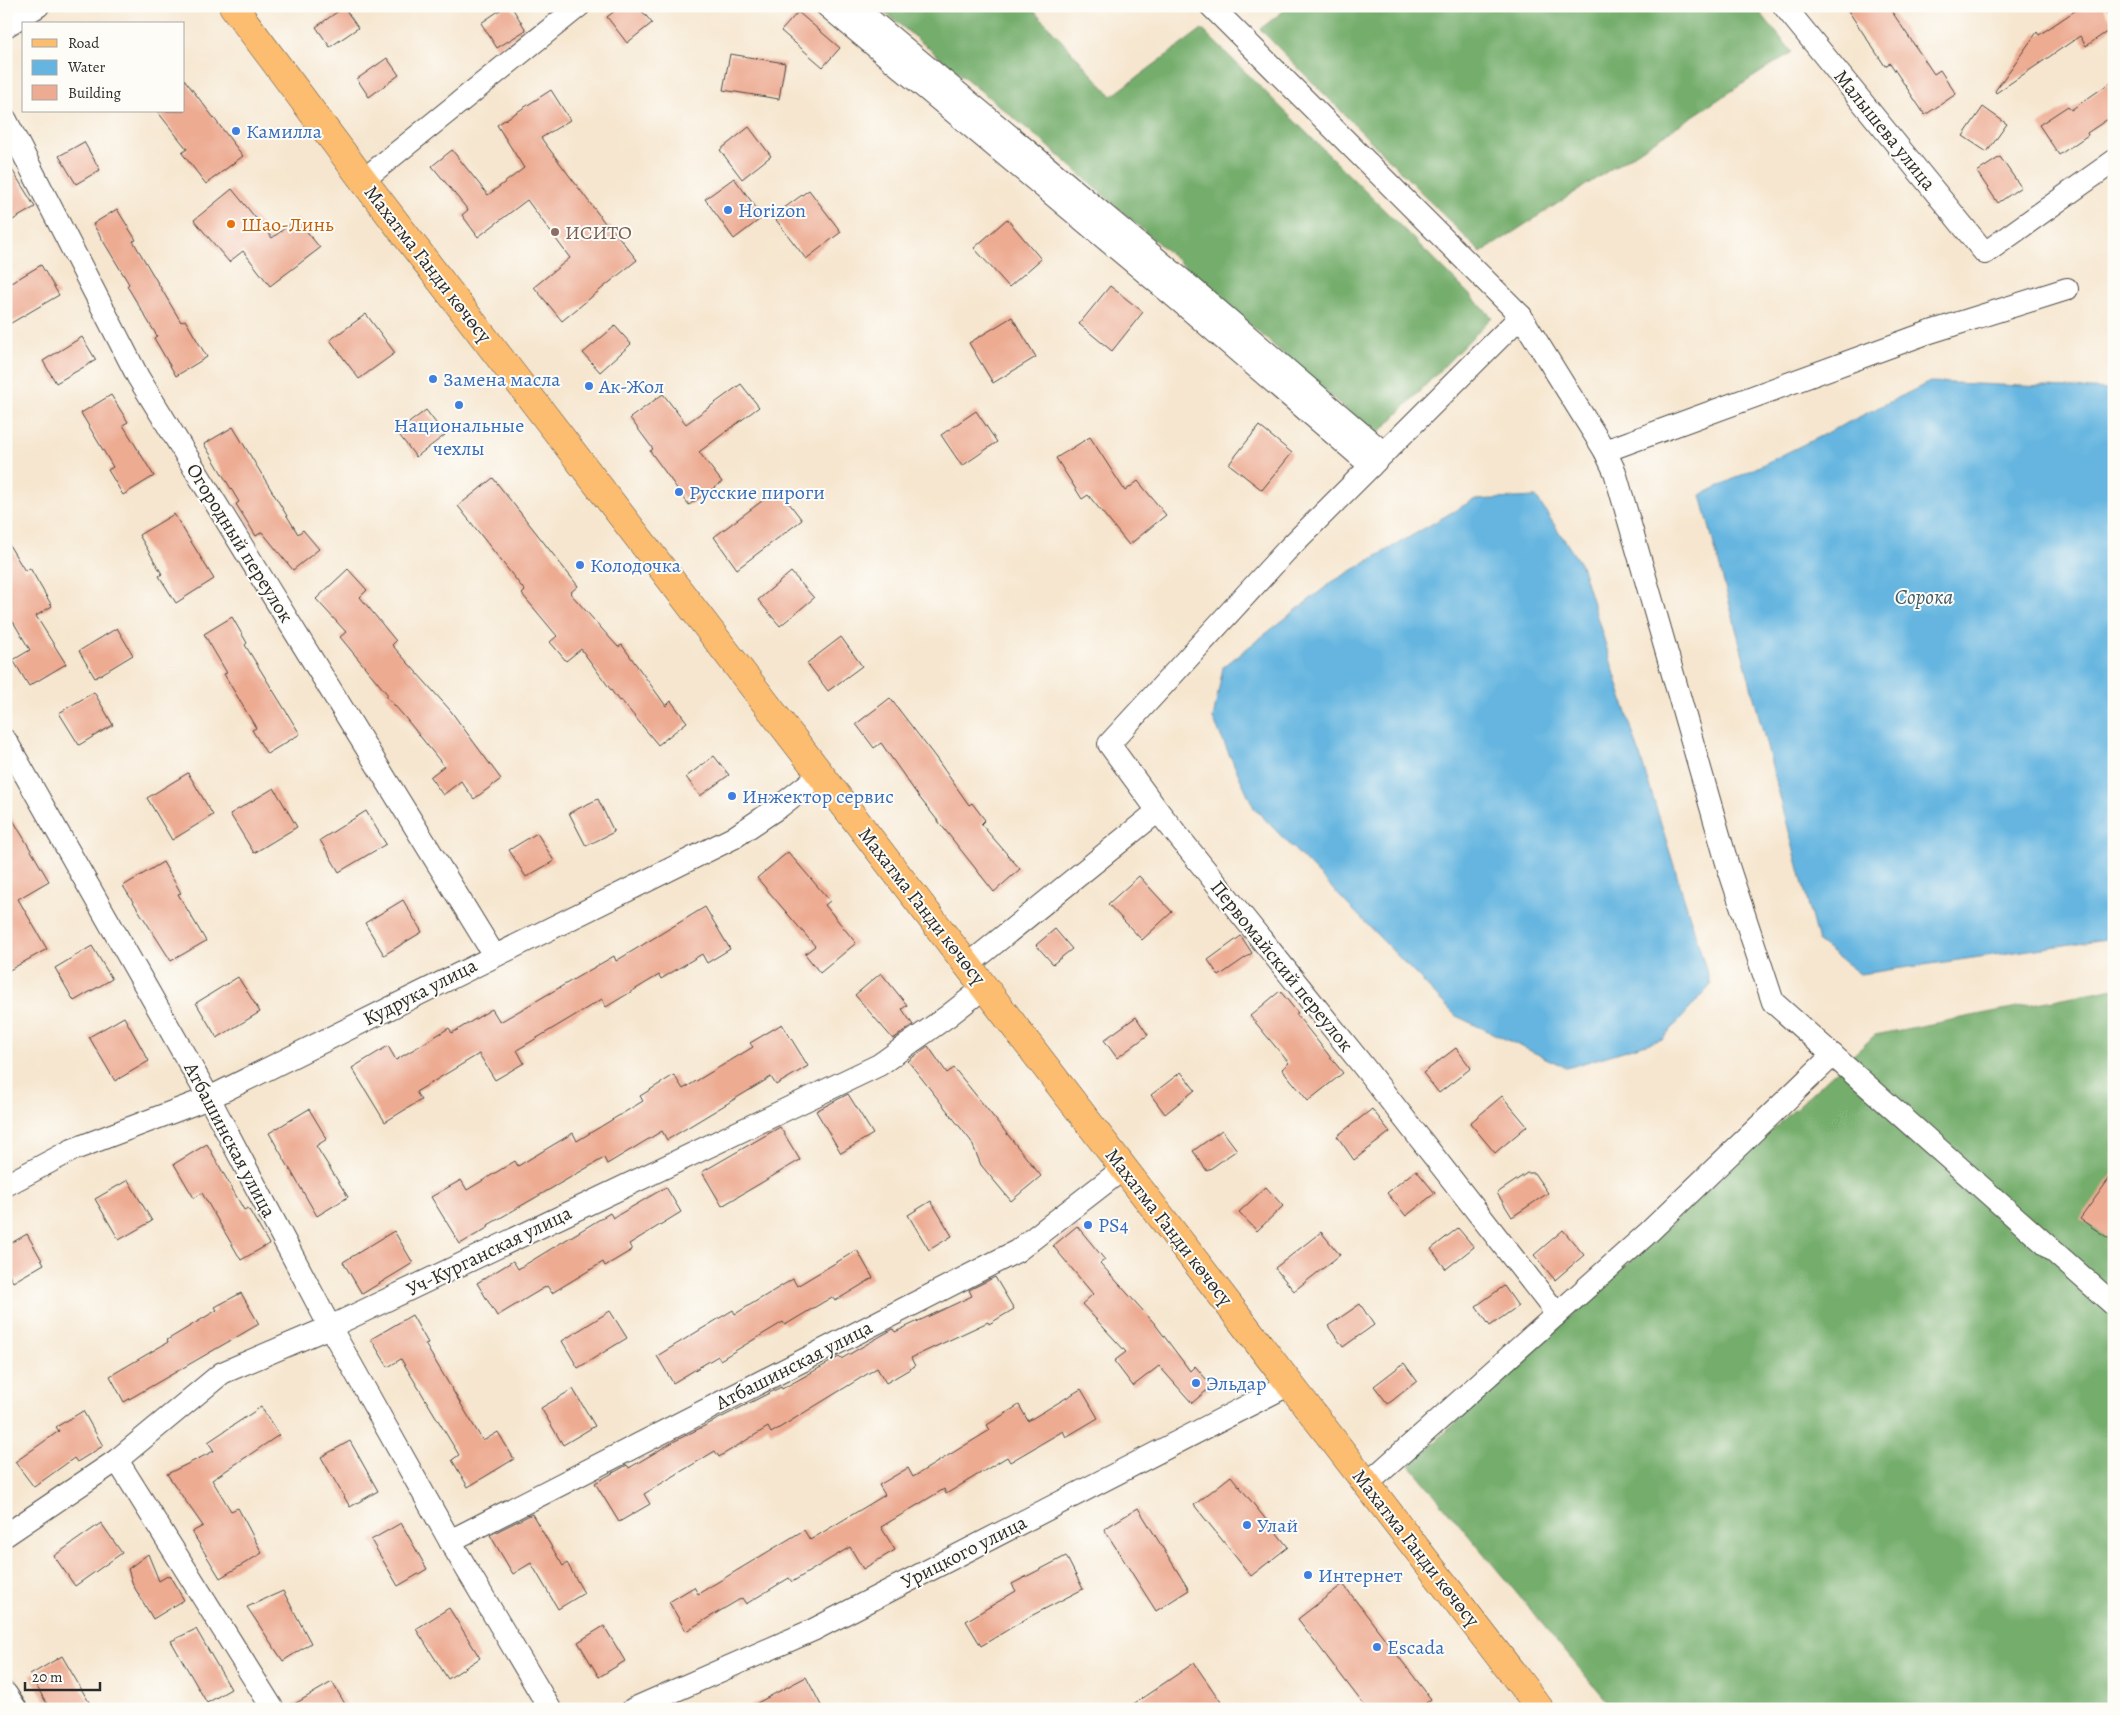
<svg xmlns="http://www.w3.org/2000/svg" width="2120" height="1715" font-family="Alegreya,serif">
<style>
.forest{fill:#74ad6c;stroke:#506c4c}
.water{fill:#65b5e0;stroke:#487086}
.building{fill:#edab92}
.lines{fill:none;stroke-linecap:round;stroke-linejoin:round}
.street-casing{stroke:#494744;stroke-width:24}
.primary-casing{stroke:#494744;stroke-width:29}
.street{stroke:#fff;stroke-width:22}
.primary{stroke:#fcbd6f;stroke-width:28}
.shop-dot{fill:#3f7fe0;stroke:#fdfcf7;stroke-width:2}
.food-dot{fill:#e8710a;stroke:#fdfcf7;stroke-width:2}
.education-dot{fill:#8d6e63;stroke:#fdfcf7;stroke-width:2}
.labels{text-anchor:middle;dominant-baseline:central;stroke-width:4;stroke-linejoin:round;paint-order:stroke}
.street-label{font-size:20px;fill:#2b2b2b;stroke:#fdfcf7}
.shop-label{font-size:20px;fill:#366cbe;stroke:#fdfcf7;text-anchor:start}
.food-label{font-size:20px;fill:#c56008;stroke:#fdfcf7;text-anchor:start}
.education-label{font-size:20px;fill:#785e54;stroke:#fdfcf7;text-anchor:start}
.water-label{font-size:21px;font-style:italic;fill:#3f5b6a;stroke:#fdfcf7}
</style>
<rect width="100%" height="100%" fill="#fdfcf7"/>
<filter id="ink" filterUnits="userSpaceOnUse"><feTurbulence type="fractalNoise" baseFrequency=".02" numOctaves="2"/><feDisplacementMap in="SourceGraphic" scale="10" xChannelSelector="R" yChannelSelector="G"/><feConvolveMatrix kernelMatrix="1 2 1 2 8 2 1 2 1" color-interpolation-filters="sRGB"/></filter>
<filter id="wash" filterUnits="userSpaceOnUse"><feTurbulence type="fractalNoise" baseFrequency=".0096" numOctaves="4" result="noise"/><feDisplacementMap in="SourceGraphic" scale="20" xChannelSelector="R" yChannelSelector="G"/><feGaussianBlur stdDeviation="1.12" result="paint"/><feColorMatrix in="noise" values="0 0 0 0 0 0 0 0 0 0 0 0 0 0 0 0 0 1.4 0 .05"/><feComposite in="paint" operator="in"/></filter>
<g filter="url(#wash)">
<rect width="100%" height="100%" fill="#f6e6cf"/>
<g class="forest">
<path d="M 877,6 L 1030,6 L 1112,96 L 1202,29 L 1492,317 L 1376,436 L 1047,145 Z"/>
<path d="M 1290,6 L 1755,6 L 1792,52 L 1481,253 L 1260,29 Z"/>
<path d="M 2114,988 L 2114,1709 L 1613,1709 L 1410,1465 L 1875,1035 Z"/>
</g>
<g class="water">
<path d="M 1930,382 L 2114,390 L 2114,938 L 1860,974 L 1818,942 L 1701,495 Z"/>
<path d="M 1536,497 L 1581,565 L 1711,985 L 1663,1039 L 1567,1068 L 1456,1016 L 1254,808 L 1213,719 L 1223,667 L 1332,582 L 1473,500 Z"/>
</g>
<g id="blocks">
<g class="building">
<path d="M 506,6 L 511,6 L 526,30 L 497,48 L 481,23 Z"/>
<path d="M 621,6 L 638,6 L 652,23 L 627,43 L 607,17 Z"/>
<path d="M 1845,6 L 1888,6 L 1934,74 L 1940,70 L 1956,94 L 1925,115 L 1890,63 L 1885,66 Z"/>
<path d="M 2082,6 L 2102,6 L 2114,24 L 2114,27 L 2086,46 L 2080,36 L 1996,93 L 1995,91 L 2037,32 L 2039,35 Z"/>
<path d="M 344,7 L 358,28 L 330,47 L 316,27 Z"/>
<path d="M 798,12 L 840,48 L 823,67 L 781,31 Z"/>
<path d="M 730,54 L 785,63 L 779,99 L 723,90 Z"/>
<path d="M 387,58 L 399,75 L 369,97 L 357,79 Z"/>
<path d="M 184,79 L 243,156 L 206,184 L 182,153 L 187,149 L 157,111 L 184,111 Z"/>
<path d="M 2114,80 L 2114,115 L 2087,133 L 2088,135 L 2059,155 L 2039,125 L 2068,106 L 2071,110 Z"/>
<path d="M 551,90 L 570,120 L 541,138 L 608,227 L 610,226 L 637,260 L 562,321 L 534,287 L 570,258 L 527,200 L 478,237 L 462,215 L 468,210 L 432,166 L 452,150 L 488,195 L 524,168 L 497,125 Z"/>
<path d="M 1983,107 L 2007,124 L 1987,152 L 1963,136 Z"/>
<path d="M 749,127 L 771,156 L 742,179 L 720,150 Z"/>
<path d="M 84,142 L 100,170 L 76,184 L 59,156 Z"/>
<path d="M 2000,157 L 2021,187 L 1998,203 L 1977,172 Z"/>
<path d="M 6,160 L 35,207 L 6,224 Z"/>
<path d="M 734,178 L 763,217 L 734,239 L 705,199 Z"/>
<path d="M 232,189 L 272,238 L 297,219 L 320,248 L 270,286 L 243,251 L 229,262 L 194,220 Z"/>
<path d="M 809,190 L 841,232 L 806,259 L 773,216 Z"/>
<path d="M 117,209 L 136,240 L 133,241 L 181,322 L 185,320 L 207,357 L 176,376 L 154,338 L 157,336 L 127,286 L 129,284 L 93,224 Z"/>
<path d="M 1007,219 L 1041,259 L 1009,287 L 974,248 Z"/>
<path d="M 41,265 L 59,295 L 6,326 L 6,286 Z"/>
<path d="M 1110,286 L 1143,312 L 1112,351 L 1079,324 Z"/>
<path d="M 366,314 L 395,353 L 359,379 L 330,340 Z"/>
<path d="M 1012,317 L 1036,357 L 993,383 L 969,343 Z"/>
<path d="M 615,326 L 631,344 L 600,372 L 583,353 Z"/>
<path d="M 82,337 L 96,360 L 56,383 L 43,361 Z"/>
<path d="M 741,384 L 759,407 L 699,452 L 722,482 L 689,505 L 650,451 L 653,449 L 630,418 L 663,394 L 686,424 Z"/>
<path d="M 111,395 L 128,422 L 123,425 L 154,476 L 123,495 L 108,470 L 113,467 L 81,413 Z"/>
<path d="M 426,410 L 445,435 L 416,457 L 397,432 Z"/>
<path d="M 976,411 L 997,442 L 962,466 L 941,435 Z"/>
<path d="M 1259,426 L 1292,453 L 1262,490 L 1229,464 Z"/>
<path d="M 233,427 L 298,534 L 303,530 L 319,549 L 293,570 L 262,532 L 256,536 L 236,504 L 239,502 L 204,444 Z"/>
<path d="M 1090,437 L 1125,491 L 1138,481 L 1166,515 L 1129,545 L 1088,495 L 1082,499 L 1056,458 Z"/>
<path d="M 493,478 L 578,586 L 570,593 L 618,647 L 622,645 L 666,706 L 671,701 L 687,722 L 658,745 L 621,700 L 619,701 L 581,649 L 566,661 L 550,642 L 557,636 L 522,594 L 525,591 L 458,506 Z"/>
<path d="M 778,489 L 802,520 L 737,569 L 714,537 Z"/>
<path d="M 174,514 L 214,579 L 176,603 L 159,576 L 162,574 L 139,535 Z"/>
<path d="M 6,540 L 25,571 L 30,568 L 52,606 L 36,616 L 66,664 L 29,686 L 13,660 L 30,650 L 6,610 Z"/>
<path d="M 348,569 L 367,590 L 360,597 L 396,641 L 392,645 L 450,710 L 501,779 L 474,799 L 461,781 L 443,795 L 430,777 L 444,766 L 403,715 L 386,696 L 388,695 L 340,637 L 346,632 L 316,599 Z"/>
<path d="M 791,572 L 814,598 L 780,626 L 758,600 Z"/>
<path d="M 232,617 L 247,643 L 245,645 L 300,734 L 267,754 L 252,730 L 256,728 L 224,674 L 227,673 L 204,634 Z"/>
<path d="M 117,628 L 133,655 L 95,678 L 79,651 Z"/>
<path d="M 841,637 L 862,666 L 828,691 L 807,663 Z"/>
<path d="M 94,692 L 113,725 L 79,745 L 59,713 Z"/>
<path d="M 890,698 L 936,758 L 969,805 L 972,803 L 985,820 L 981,824 L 1020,869 L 994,892 L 919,797 L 881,743 L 874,748 L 856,724 Z"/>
<path d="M 714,756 L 729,775 L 700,796 L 686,777 Z"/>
<path d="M 188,773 L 213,815 L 172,840 L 147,798 Z"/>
<path d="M 274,788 L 297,827 L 254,853 L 230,814 Z"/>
<path d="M 598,799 L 614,832 L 586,846 L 569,813 Z"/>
<path d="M 6,808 L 49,881 L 18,899 L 47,949 L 6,972 Z"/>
<path d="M 366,811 L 386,844 L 339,872 L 320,840 Z"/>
<path d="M 537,833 L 554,861 L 526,877 L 509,850 Z"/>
<path d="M 788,852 L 830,901 L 825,905 L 856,943 L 820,973 L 805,954 L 815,946 L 757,878 Z"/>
<path d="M 163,862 L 181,893 L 178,894 L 206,941 L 171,961 L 123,886 Z"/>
<path d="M 1139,876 L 1172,912 L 1142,940 L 1108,904 Z"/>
<path d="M 403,900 L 422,932 L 384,955 L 365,923 Z"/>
<path d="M 705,907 L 730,949 L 707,963 L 702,954 L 661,979 L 659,975 L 606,1007 L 602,999 L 517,1050 L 524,1063 L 495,1080 L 479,1054 L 416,1092 L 421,1100 L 385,1122 L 352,1068 L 388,1046 L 396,1060 L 449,1028 L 452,1033 L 492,1009 L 500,1022 L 614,956 L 616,961 Z"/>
<path d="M 1055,929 L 1072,949 L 1053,964 L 1036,945 Z"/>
<path d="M 1241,936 L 1252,953 L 1219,976 L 1208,960 Z"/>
<path d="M 92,946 L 112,979 L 74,1001 L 55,968 Z"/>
<path d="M 881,973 L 907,1005 L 902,1009 L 913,1025 L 893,1039 L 855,995 Z"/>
<path d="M 238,977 L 260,1012 L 217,1038 L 196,1003 Z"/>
<path d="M 1280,991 L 1298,1013 L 1296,1014 L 1343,1073 L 1308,1101 L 1282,1069 L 1289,1063 L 1250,1016 Z"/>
<path d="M 124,1017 L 149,1061 L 115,1081 L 89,1037 Z"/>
<path d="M 1136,1017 L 1148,1035 L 1117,1058 L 1104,1040 Z"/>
<path d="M 782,1024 L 808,1066 L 776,1085 L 771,1077 L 667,1140 L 662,1131 L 607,1164 L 604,1158 L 488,1225 L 489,1227 L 460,1244 L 431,1197 L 461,1180 L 467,1190 L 515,1161 L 518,1166 L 573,1133 L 577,1141 L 643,1101 L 640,1096 L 674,1075 L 683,1089 L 753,1047 L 750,1043 Z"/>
<path d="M 928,1046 L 947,1073 L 954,1068 L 1041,1176 L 1011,1201 L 981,1165 L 971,1141 L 908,1061 Z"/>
<path d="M 1456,1048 L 1471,1068 L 1439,1093 L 1423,1073 Z"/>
<path d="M 1181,1072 L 1195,1090 L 1165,1114 L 1151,1095 Z"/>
<path d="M 848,1094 L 873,1134 L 841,1153 L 816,1111 Z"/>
<path d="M 1502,1096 L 1527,1126 L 1495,1153 L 1470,1123 Z"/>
<path d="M 309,1109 L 327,1139 L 316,1146 L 348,1197 L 317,1216 L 269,1133 Z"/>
<path d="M 1372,1109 L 1390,1132 L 1354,1160 L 1337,1136 Z"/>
<path d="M 780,1127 L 800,1160 L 722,1206 L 702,1172 Z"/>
<path d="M 1222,1130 L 1237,1150 L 1207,1171 L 1193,1151 Z"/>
<path d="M 207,1144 L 244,1210 L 248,1208 L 269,1244 L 241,1260 L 202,1193 L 194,1198 L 174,1164 Z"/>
<path d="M 1416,1170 L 1435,1193 L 1406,1216 L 1387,1193 Z"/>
<path d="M 2114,1172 L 2114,1242 L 2080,1219 Z"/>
<path d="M 1527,1173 L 1534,1173 L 1548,1193 L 1512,1217 L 1497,1193 Z"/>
<path d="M 128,1180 L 152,1221 L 119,1240 L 95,1199 Z"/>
<path d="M 666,1187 L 681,1212 L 629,1244 L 632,1250 L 605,1266 L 603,1262 L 552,1293 L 547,1286 L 497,1316 L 477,1283 L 513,1261 L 518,1269 L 610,1213 L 613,1218 Z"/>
<path d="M 1266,1187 L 1283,1206 L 1257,1231 L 1239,1212 Z"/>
<path d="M 931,1201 L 952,1236 L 929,1250 L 908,1215 Z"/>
<path d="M 1077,1226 L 1105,1260 L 1100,1263 L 1155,1324 L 1190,1371 L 1195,1366 L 1212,1386 L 1192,1403 L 1159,1366 L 1133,1386 L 1114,1361 L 1126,1352 L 1082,1304 L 1093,1294 L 1053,1246 Z"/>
<path d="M 1458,1228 L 1474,1247 L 1446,1269 L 1431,1249 Z"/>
<path d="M 1563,1230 L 1584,1255 L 1555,1280 L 1534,1255 Z"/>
<path d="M 394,1231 L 413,1263 L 362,1294 L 343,1262 Z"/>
<path d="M 1321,1232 L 1340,1255 L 1294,1291 L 1275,1268 Z"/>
<path d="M 27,1234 L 44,1264 L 13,1282 L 6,1270 L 6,1246 Z"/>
<path d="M 857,1250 L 873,1278 L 835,1301 L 832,1297 L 785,1325 L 783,1322 L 720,1360 L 718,1356 L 673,1383 L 657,1356 L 733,1310 L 735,1314 L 793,1279 L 797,1286 Z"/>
<path d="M 995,1277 L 1014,1309 L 989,1324 L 988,1322 L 911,1358 L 915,1366 L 886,1383 L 877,1368 L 771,1433 L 768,1427 L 719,1457 L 715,1451 L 644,1494 L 650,1504 L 619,1522 L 595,1483 L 627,1465 L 629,1468 L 673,1442 L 781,1387 L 782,1389 L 839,1357 L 841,1359 L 893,1329 L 895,1332 L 972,1296 L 969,1290 Z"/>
<path d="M 1504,1286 L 1518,1306 L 1490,1326 L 1476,1306 Z"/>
<path d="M 241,1293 L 259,1324 L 124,1402 L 110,1376 L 168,1342 L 167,1340 L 217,1310 L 215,1307 Z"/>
<path d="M 1360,1304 L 1374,1325 L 1343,1347 L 1328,1326 Z"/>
<path d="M 610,1311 L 627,1338 L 578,1368 L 562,1341 Z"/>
<path d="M 412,1315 L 428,1343 L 425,1344 L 483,1441 L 498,1432 L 514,1459 L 468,1487 L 452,1460 L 459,1455 L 401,1359 L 388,1367 L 371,1339 Z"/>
<path d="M 1404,1363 L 1417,1381 L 1388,1404 L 1374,1386 Z"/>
<path d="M 573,1389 L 595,1426 L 563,1445 L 541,1408 Z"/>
<path d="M 1081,1389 L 1098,1418 L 1066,1437 L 1063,1431 L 1010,1462 L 1007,1457 L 946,1494 L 944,1489 L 881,1527 L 895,1550 L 863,1569 L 850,1547 L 792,1582 L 789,1578 L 746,1604 L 742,1598 L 686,1631 L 669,1602 L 694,1587 L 698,1594 L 804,1530 L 810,1540 L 885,1495 L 879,1485 L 908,1468 L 913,1477 L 990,1430 L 987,1425 L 1019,1405 L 1028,1421 Z"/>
<path d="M 261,1407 L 279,1435 L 212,1480 L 231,1511 L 238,1508 L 262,1553 L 220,1578 L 192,1532 L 203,1526 L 167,1474 L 214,1451 L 208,1442 Z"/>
<path d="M 83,1411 L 103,1446 L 77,1462 L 74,1458 L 34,1487 L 15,1462 L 59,1431 L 56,1427 Z"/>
<path d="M 350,1441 L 378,1491 L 350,1507 L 321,1457 Z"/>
<path d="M 1231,1476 L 1288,1547 L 1251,1576 L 1194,1505 Z"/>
<path d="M 1138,1508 L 1189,1590 L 1156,1611 L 1104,1529 Z"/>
<path d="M 532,1514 L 563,1566 L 567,1563 L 584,1593 L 558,1609 L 531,1563 L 513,1574 L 490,1535 Z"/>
<path d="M 101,1523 L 122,1553 L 75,1586 L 54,1556 Z"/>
<path d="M 401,1523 L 427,1569 L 398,1586 L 371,1540 Z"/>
<path d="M 148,1554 L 159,1581 L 169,1575 L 184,1600 L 153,1619 L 133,1585 L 128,1569 Z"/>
<path d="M 1066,1556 L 1083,1589 L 1029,1617 L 981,1646 L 966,1621 L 1016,1591 L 1012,1584 Z"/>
<path d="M 1343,1584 L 1431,1699 L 1419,1709 L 1367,1709 L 1298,1619 Z"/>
<path d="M 283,1591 L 311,1643 L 283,1661 L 247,1607 Z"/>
<path d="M 449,1608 L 480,1658 L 448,1679 L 416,1629 Z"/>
<path d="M 604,1626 L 625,1661 L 599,1677 L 578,1642 Z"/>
<path d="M 196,1629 L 231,1689 L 207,1703 L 171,1641 Z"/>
<path d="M 62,1656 L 93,1709 L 50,1709 L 30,1675 Z"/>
<path d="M 1194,1663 L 1221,1702 L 1211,1709 L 1126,1709 Z"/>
<path d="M 806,1677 L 823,1709 L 746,1709 Z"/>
<path d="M 332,1682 L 348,1709 L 286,1709 Z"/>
</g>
</g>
</g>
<g filter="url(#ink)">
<use href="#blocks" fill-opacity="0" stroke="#494744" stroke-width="1"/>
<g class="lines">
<g class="street-casing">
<g id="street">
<path d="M 827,6 L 1183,304 L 1371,466"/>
<path d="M 854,6 L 1193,289 L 1384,453"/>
<path d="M 1211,6 L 1521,316 L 1605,451 L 1615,472 L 1727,863 L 1773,1002 L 2114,1305"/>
<path d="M 1784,6 L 1985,253 L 2114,161"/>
<path d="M 6,26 L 38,6"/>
<path d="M 6,120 L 138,377 L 494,955"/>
<path d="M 363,180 L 579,6"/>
<path d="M 1605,451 L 1927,333 L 2067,289"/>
<path d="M 6,741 L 209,1098 L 330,1327 L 450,1541 L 550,1709"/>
<path d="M 1158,811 L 1109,744 L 1286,551 L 1521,316"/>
<path d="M 968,965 L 1158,811 L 1364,1067 L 1557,1314"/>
<path d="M 6,1185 L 72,1150 L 209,1098 L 733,838 L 779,807 L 821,774"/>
<path d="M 117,1460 L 273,1709"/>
<path d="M 1367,1484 L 1649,1232 L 1833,1055"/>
<path d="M 6,1535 L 117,1460 L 222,1373 L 330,1327 L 879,1065 L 948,1016 L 985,987"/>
<path d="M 450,1541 L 1017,1251 L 1124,1168"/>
<path d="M 6,1694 L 16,1709"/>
<path d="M 633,1709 L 813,1630 L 1290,1384"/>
</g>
</g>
<g class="primary-casing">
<path id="primary" d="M 233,6 L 363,180 L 1540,1709"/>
</g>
<use href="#street" class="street"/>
<use href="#primary" class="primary"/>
</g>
</g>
<g class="shop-dot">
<circle cx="236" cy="131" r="5"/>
<circle cx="728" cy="210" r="5"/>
<circle cx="433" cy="379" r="5"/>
<circle cx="589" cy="386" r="5"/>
<circle cx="459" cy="405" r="5"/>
<circle cx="679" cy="492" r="5"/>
<circle cx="580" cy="565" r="5"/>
<circle cx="732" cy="796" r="5"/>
<circle cx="1088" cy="1225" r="5"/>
<circle cx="1196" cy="1383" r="5"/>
<circle cx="1247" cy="1525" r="5"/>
<circle cx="1308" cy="1575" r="5"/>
<circle cx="1377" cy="1647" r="5"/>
</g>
<circle class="food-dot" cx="231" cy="224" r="5"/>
<circle class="education-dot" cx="555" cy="232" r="5"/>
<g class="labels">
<g class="street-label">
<text transform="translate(1885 130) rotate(51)">Малышева улица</text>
<text transform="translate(428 264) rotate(52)">Махатма Ганди көчөсү</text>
<text transform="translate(240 543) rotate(58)">Огородный переулок</text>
<text transform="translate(922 906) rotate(52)">Махатма Ганди көчөсү</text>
<text transform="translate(1282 966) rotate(51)">Первомайский переулок</text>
<text transform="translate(420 992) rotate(-27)">Кудрука улица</text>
<text transform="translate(230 1140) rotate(62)">Атбашинская улица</text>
<text transform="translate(1169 1227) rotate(52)">Махатма Ганди көчөсү</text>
<text transform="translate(489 1251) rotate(-26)">Уч-Курганская улица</text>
<text transform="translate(794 1365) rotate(-27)">Атбашинская улица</text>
<text transform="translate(1416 1548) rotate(52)">Махатма Ганди көчөсү</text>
<text transform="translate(964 1552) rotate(-27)">Урицкого улица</text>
</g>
<g class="shop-label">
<text x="246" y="131">Камилла</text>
<text x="738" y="210">Horizon</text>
<text x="443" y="379">Замена масла</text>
<text x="599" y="386">Ак-Жол</text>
<text x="459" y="425" text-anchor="middle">Национальные<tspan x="459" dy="23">чехлы</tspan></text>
<text x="689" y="492">Русские пироги</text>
<text x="590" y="565">Колодочка</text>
<text x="742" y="796">Инжектор сервис</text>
<text x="1098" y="1225">PS4</text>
<text x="1206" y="1383">Эльдар</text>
<text x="1257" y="1525">Улай</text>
<text x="1318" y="1575">Интернет</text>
<text x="1387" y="1647">Escada</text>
</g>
<g class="food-label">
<text x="241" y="224">Шао-Линь</text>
</g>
<g class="education-label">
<text x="565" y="232">ИСИТО</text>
</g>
<g class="water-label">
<text x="1924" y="597">Сорока</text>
</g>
</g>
<rect width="2120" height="1715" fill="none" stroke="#fdfcf7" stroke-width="25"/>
<rect x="22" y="22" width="162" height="90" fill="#fdfcf7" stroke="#a9a8a5"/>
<rect x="32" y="39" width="25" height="8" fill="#fcbd6f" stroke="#a9a8a5"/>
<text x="68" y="48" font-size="15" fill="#2b2b2b">Road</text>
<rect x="32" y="60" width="25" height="15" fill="#65b5e0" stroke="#a9a8a5"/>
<text x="68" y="72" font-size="15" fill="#2b2b2b">Water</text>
<rect x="32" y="85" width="25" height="15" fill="#edab92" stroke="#a9a8a5"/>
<text x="68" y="98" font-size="15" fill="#2b2b2b">Building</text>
<path d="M25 1682v8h75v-8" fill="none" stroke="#2b2b2b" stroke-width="2.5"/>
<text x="32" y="1682" font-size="15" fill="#2b2b2b" stroke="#fdfcf7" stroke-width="4" paint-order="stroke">20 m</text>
</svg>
